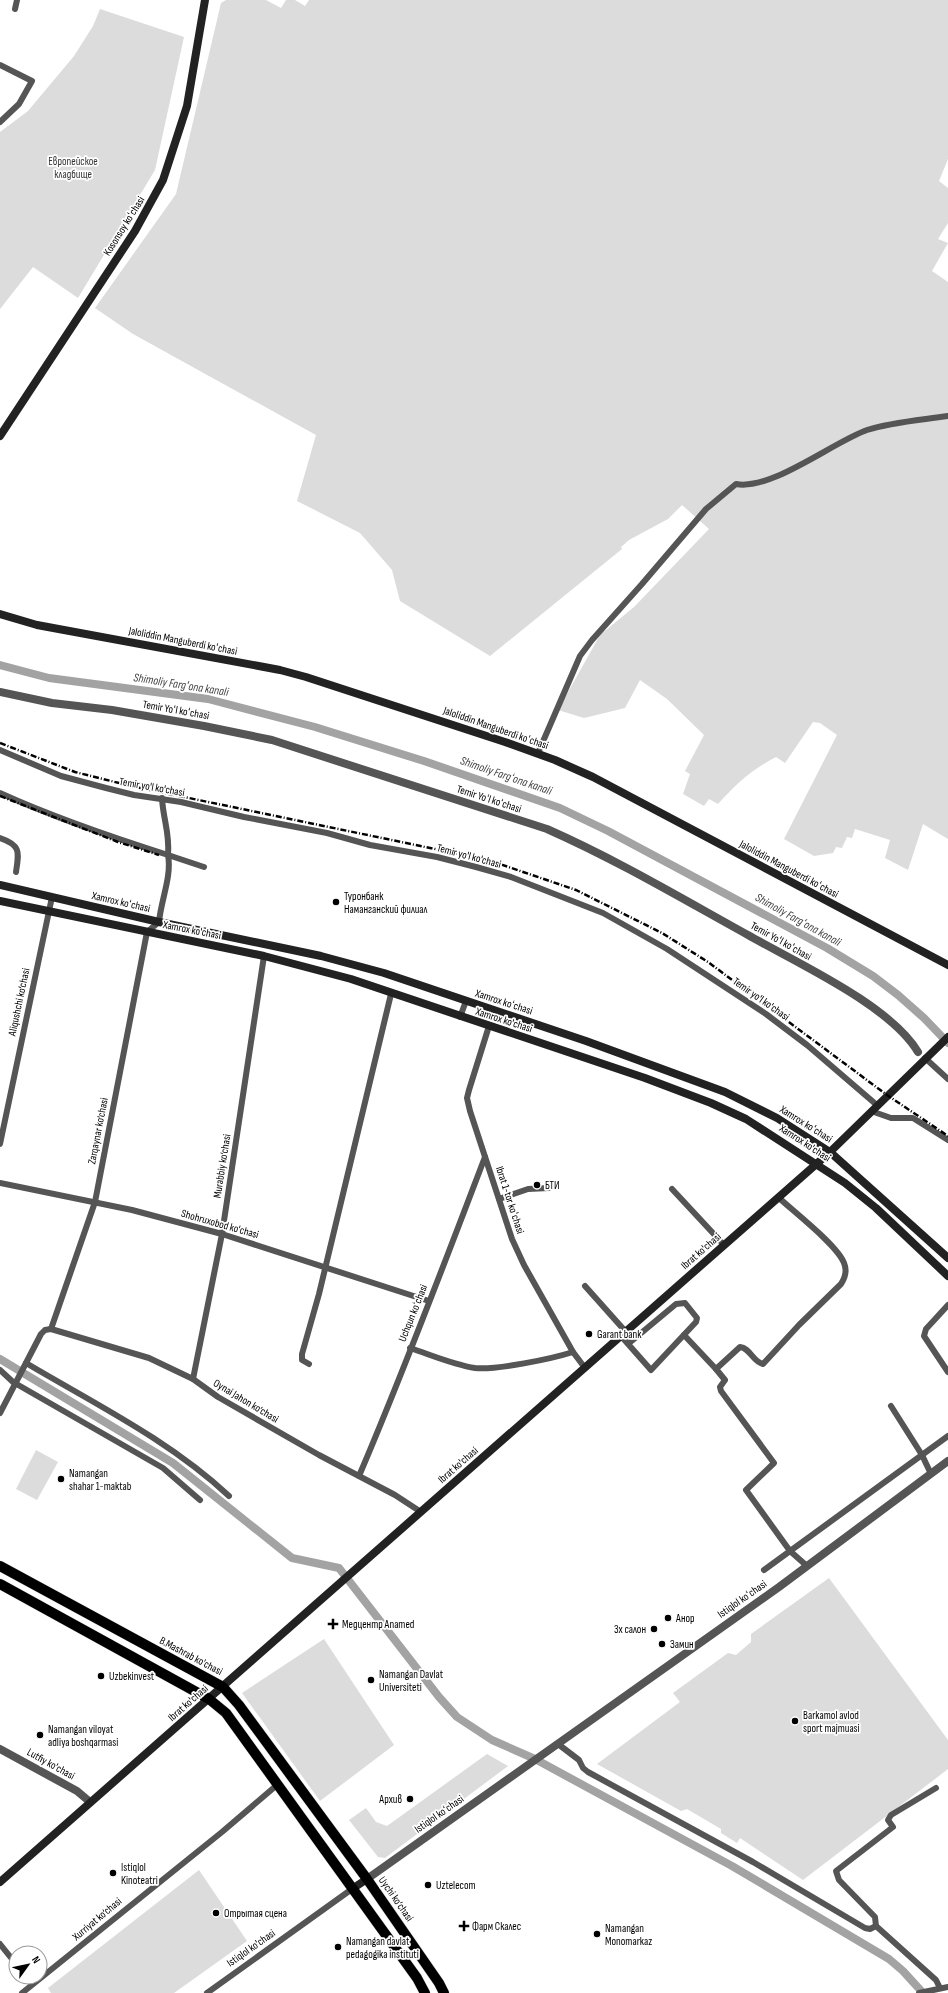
<svg xmlns="http://www.w3.org/2000/svg" width="948" height="1993" font-family="'Sofia Sans Condensed',sans-serif">
<style>
.green{fill:#dcdcdc}
.lines{fill:none;stroke-linecap:round;stroke-linejoin:round}
.canal{stroke:#a3a3a3;stroke-width:8}
.primary-casing{stroke:#dbdbdb;stroke-width:11}
.minor{stroke:#555;stroke-width:6}
.tertiary{stroke:#555;stroke-width:8}
.secondary{stroke:#222;stroke-width:8}
.primary{stroke:#000;stroke-width:10}
.rail{stroke:#000;stroke-width:2.5;stroke-dasharray:6 2 1 2;stroke-linecap:butt}
.poi-dot{fill:#000;stroke:#fff;stroke-width:1.5}
.labels{text-anchor:middle;dominant-baseline:central;stroke-width:3.5;stroke-linejoin:round;paint-order:stroke}
.park-label{font-size:11px;fill:#333;stroke:#fff}
.street-label{font-size:11px;fill:#000;stroke:#fff}
.poi-label{font-size:11px;fill:#000;stroke:#fff;text-anchor:start}
.water-label{font-size:12px;font-style:italic;fill:#444;stroke:#fff}
</style>
<rect width="100%" height="100%" fill="#fff"/>
<g class="green">
<path d="M 226,0 L 266,0 L 281,8 L 286,0 L 295,0 L 305,6 L 309,0 L 948,0 L 948,159 L 939,181 L 948,188 L 948,223 L 938,239 L 948,243 L 932,271 L 948,282 L 948,839 L 923,824 L 908,870 L 885,858 L 890,840 L 855,829 L 852,838 L 847,837 L 842,848 L 836,847 L 833,853 L 814,856 L 784,839 L 837,735 L 820,723 L 813,722 L 785,763 L 776,757 C 751,770 737,783 718,804 L 709,799 L 704,806 L 683,794 L 690,774 L 685,771 L 704,735 L 667,699 L 640,680 L 625,708 L 584,718 L 558,710 L 600,635 L 634,607 L 709,529 L 682,505 L 668,519 L 629,540 L 621,547 L 622,549 L 490,656 L 400,601 L 392,570 L 360,533 L 297,501 L 316,435 L 133,334 L 95,308 L 176,194 L 221,3 Z"/>
<path d="M 100,9 L 184,37 L 155,170 L 78,298 L 33,267 L 0,309 L 0,132 L 28,111 L 74,56 L 93,26 Z"/>
<path d="M 36,1450 L 58,1462 L 37,1500 L 16,1489 Z"/>
<path d="M 829,1578 L 948,1740 L 948,1769 L 803,1880 L 740,1838 L 737,1843 L 721,1833 L 721,1829 L 687,1809 L 681,1811 L 597,1764 L 680,1702 L 673,1693 L 728,1653 L 736,1655 L 751,1642 L 751,1634 Z"/>
<path d="M 324,1639 L 394,1745 L 320,1801 L 242,1693 Z"/>
<path d="M 487,1754 L 508,1766 L 385,1858 L 378,1857 L 349,1820 L 366,1808 L 376,1822 L 387,1826 Z"/>
<path d="M 199,1870 L 247,1941 L 174,1993 L 51,1993 L 48,1988 Z"/>
</g>
<g class="lines">
<g class="canal">
<path d="M 0,665 L 49,678 L 208,699 L 315,727 L 424,761 L 560,808 L 608,831 L 827,948 L 873,976 L 898,995 L 924,1018 L 948,1043"/>
<path d="M 0,1359 L 173,1463 L 292,1558 L 339,1568 L 439,1697 L 457,1717 L 492,1740 L 535,1759 L 732,1866 L 889,1959 L 903,1971 L 923,1993"/>
</g>
<g class="primary-casing">
<g id="primary">
<path d="M 0,1566 L 223,1687 L 239,1705 L 367,1879 L 439,1983 L 444,1993"/>
<path d="M 0,1584 L 209,1699 L 226,1713 L 417,1978 L 425,1993"/>
</g>
</g>
<g class="minor">
<path d="M 15,9 L 17,0"/>
<path d="M 0,65 L 32,81 L 19,104 L 0,122"/>
<path d="M 0,750 L 61,776 L 106,788 L 134,795 L 181,802 L 244,817 L 327,833 L 370,845 L 437,857 L 476,867 L 511,877 L 603,913 L 667,949 L 766,1014 L 807,1045 L 878,1106"/>
<path d="M 538,753 L 580,656 L 592,640 L 642,584 L 706,509 L 736,484 C 771,491 833,442 867,430 C 892,422 922,420 948,416"/>
<path d="M 0,793 C 55,818 111,837 168,855 C 172,876 161,900 159,922 L 147,932 L 95,1202 L 51,1329"/>
<path d="M 162,798 C 163,819 170,833 168,855 L 204,867"/>
<path d="M 0,838 C 21,845 19,852 16,872"/>
<path d="M 460,1017 L 466,1001"/>
<path d="M 489,1026 L 469,1090 L 467,1098 L 470,1111 L 512,1239 L 524,1265 L 573,1352 L 585,1368"/>
<path d="M 925,1058 L 948,1079"/>
<path d="M 871,1111 L 891,1118 L 913,1118 L 948,1140"/>
<path d="M 0,1144 L 52,897"/>
<path d="M 0,1183 L 132,1210 L 222,1234 L 429,1301"/>
<path d="M 672,1189 L 724,1245"/>
<path d="M 499,1199 L 528,1189 L 549,1188"/>
<path d="M 585,1286 L 626,1332"/>
<path d="M 948,1305 L 926,1329 L 924,1336 L 948,1372"/>
<path d="M 51,1329 L 149,1358 L 193,1379 L 218,1397 L 319,1455 L 395,1495 L 421,1512"/>
<path d="M 684,1335 L 716,1369 L 740,1347 C 750,1348 753,1362 763,1364 L 799,1325 L 841,1284 C 845,1278 847,1270 844,1263 C 837,1245 794,1212 778,1197"/>
<path d="M 621,1336 L 651,1370 L 696,1322 L 697,1318 L 685,1303 L 676,1304 L 628,1344"/>
<path d="M 410,1348 C 431,1355 454,1365 475,1368 C 497,1370 551,1359 573,1352"/>
<path d="M 26,1363 C 95,1404 169,1440 229,1496"/>
<path d="M 309,1364 L 302,1360 L 302,1354 L 319,1294 L 391,994"/>
<path d="M 716,1369 L 725,1380 L 720,1387 L 721,1391 L 774,1463 L 746,1490 L 790,1551 L 807,1566"/>
<path d="M 0,1370 L 13,1382 L 163,1468 L 200,1500"/>
<path d="M 193,1379 L 222,1234 L 264,956"/>
<path d="M 891,1406 L 922,1455 L 931,1474"/>
<path d="M 0,1413 L 41,1334 L 45,1330 L 51,1329"/>
<path d="M 359,1476 C 404,1371 444,1264 485,1157"/>
<path d="M 764,1570 L 948,1436"/>
<path d="M 558,1744 L 579,1760 L 583,1768 L 588,1772 L 753,1862 L 865,1928 L 870,1929 L 876,1926 L 936,1980 L 940,1988"/>
<path d="M 876,1926 L 875,1917 L 839,1880 L 836,1871 L 893,1827 L 888,1820 L 891,1815 L 936,1788"/>
<path d="M 0,1944 L 16,1964"/>
<path d="M 26,1977 L 32,1984"/>
<path d="M 22,1993 L 222,1832 L 277,1785"/>
<path d="M 207,1993 L 352,1889"/>
<path d="M 919,1993 L 948,1987"/>
</g>
<g class="tertiary">
<path d="M 0,692 L 52,703 L 112,710 L 204,726 L 272,740 L 547,829 C 617,860 681,898 748,935 C 797,963 890,1005 918,1052"/>
<path d="M 0,1749 L 77,1791 L 90,1802"/>
<path d="M 367,1879 L 779,1587 L 948,1461"/>
</g>
<g class="secondary">
<path d="M 0,436 L 135,231 L 163,180 L 187,106 L 205,0"/>
<path d="M 0,614 L 37,625 L 280,670 L 306,677 L 505,742 L 555,760 L 593,777 L 948,965"/>
<path d="M 0,885 L 159,922 L 321,956 L 384,973 L 586,1041 L 725,1092 L 777,1118 L 830,1152 L 948,1258"/>
<path d="M 0,901 L 264,956 L 351,979 L 645,1078 L 711,1103 L 746,1119 L 845,1183 L 876,1208 L 948,1276"/>
<path d="M 0,1882 L 830,1152 L 948,1037"/>
<path d="M 352,1889 L 367,1879"/>
</g>
<use href="#primary" class="primary"/>
<g class="rail">
<path d="M 0,743 L 75,772 L 131,786 L 488,860 L 576,890 L 662,933 L 708,962 L 887,1095 L 948,1136"/>
<path d="M 0,796 L 118,842 L 159,855"/>
</g>
</g>
<g class="poi-dot">
<circle cx="336" cy="902" r="4"/>
<circle cx="537" cy="1185" r="4"/>
<circle cx="589" cy="1334" r="4"/>
<circle cx="61" cy="1479" r="4"/>
<circle cx="668" cy="1618" r="4"/>
<path d="M331 1618h4v4h4v4h-4v4h-4v-4h-4v-4h4z"/>
<circle cx="654" cy="1629" r="4"/>
<circle cx="662" cy="1644" r="4"/>
<circle cx="101" cy="1676" r="4"/>
<circle cx="371" cy="1680" r="4"/>
<circle cx="795" cy="1721" r="4"/>
<circle cx="40" cy="1735" r="4"/>
<circle cx="410" cy="1799" r="4"/>
<circle cx="113" cy="1873" r="4"/>
<circle cx="428" cy="1885" r="4"/>
<circle cx="216" cy="1913" r="4"/>
<path d="M462 1920h4v4h4v4h-4v4h-4v-4h-4v-4h4z"/>
<circle cx="597" cy="1934" r="4"/>
<circle cx="338" cy="1947" r="4"/>
</g>
<g class="labels">
<g class="park-label">
<text x="73" y="161">Европейское<tspan x="73" dy="13">кладбище</tspan></text>
</g>
<g class="street-label">
<text transform="translate(124 226) rotate(-58)">Kosonsoy koʻchasi</text>
<text transform="translate(183 641) rotate(11)">Jaloliddin Manguberdi koʻchasi</text>
<text transform="translate(176 710) rotate(10)">Temir Yoʻl koʻchasi</text>
<text transform="translate(496 728) rotate(19)">Jaloliddin Manguberdi koʻchasi</text>
<text transform="translate(152 787) rotate(10)">Temir yo'l ko'chasi</text>
<text transform="translate(489 799) rotate(18)">Temir Yoʻl koʻchasi</text>
<text transform="translate(469 856) rotate(15)">Temir yo'l ko'chasi</text>
<text transform="translate(789 869) rotate(28)">Jaloliddin Manguberdi koʻchasi</text>
<text transform="translate(121 902) rotate(13)">Xamrox koʻchasi</text>
<text transform="translate(192 930) rotate(11)">Xamrox ko'chasi</text>
<text transform="translate(781 941) rotate(29)">Temir Yoʻl koʻchasi</text>
<text transform="translate(761 999) rotate(35)">Temir yo'l ko'chasi</text>
<text transform="translate(19 1002) rotate(-78)">Aliqushchi ko‘chasi</text>
<text transform="translate(504 1002) rotate(18)">Xamrox koʻchasi</text>
<text transform="translate(504 1020) rotate(18)">Xamrox ko'chasi</text>
<text transform="translate(806 1124) rotate(32)">Xamrox koʻchasi</text>
<text transform="translate(98 1131) rotate(-79)">Zarqaynar ko‘chasi</text>
<text transform="translate(805 1143) rotate(33)">Xamrox ko'chasi</text>
<text transform="translate(222 1166) rotate(-81)">Murabbiy ko‘chasi</text>
<text transform="translate(510 1200) rotate(72)">Ibrat 1-tor koʻchasi</text>
<text transform="translate(220 1224) rotate(16)">Shohruxobod ko'chasi</text>
<text transform="translate(701 1251) rotate(-41)">Ibrat ko'chasi</text>
<text transform="translate(413 1313) rotate(-68)">Uchqun koʻchasi</text>
<text transform="translate(246 1401) rotate(31)">Oynai Jahon ko‘chasi</text>
<text transform="translate(458 1465) rotate(-41)">Ibrat ko'chasi</text>
<text transform="translate(742 1599) rotate(-35)">Istiqlol koʻchasi</text>
<text transform="translate(191 1656) rotate(28)">B.Mashrab ko'chasi</text>
<text transform="translate(188 1703) rotate(-41)">Ibrat ko'chasi</text>
<text transform="translate(51 1764) rotate(29)">Lutfiy ko'chasi</text>
<text transform="translate(439 1814) rotate(-35)">Istiqlol koʻchasi</text>
<text transform="translate(396 1899) rotate(55)">Uychi ko’chasi</text>
<text transform="translate(97 1919) rotate(-40)">Xurriyat ko‘chasi</text>
<text transform="translate(251 1948) rotate(-35)">Istiqlol ko'chasi</text>
</g>
<g class="poi-label">
<text x="344" y="896">Туронбанк<tspan x="344" dy="13">Наманганский филиал</tspan></text>
<text x="545" y="1185">БТИ</text>
<text x="597" y="1334">Garant bank</text>
<text x="69" y="1473">Namangan<tspan x="69" dy="13">shahar 1-maktab</tspan></text>
<text x="676" y="1618">Анор</text>
<text x="342" y="1624">Медцентр Anamed</text>
<text x="646" y="1629" text-anchor="end">3х салон</text>
<text x="670" y="1644">Замин</text>
<text x="379" y="1674">Namangan Davlat<tspan x="379" dy="13">Universiteti</tspan></text>
<text x="109" y="1676">Uzbekinvest</text>
<text x="803" y="1715">Barkamol avlod<tspan x="803" dy="13">sport majmuasi</tspan></text>
<text x="48" y="1729">Namangan viloyat<tspan x="48" dy="13">adliya boshqarmasi</tspan></text>
<text x="402" y="1799" text-anchor="end">Архив</text>
<text x="121" y="1867">Istiqlol<tspan x="121" dy="13">Kinoteatri</tspan></text>
<text x="436" y="1885">Uztelecom</text>
<text x="224" y="1913">Отрытая сцена</text>
<text x="472" y="1926">Фарм Скалес</text>
<text x="605" y="1928">Namangan<tspan x="605" dy="13">Monomarkaz</tspan></text>
<text x="346" y="1941">Namangan davlat<tspan x="346" dy="13">pedagogika instituti</tspan></text>
</g>
<g class="water-label">
<text transform="translate(181 685) rotate(9)">Shimoliy Fargʻona kanali</text>
<text transform="translate(506 776) rotate(19)">Shimoliy Fargʻona kanali</text>
<text transform="translate(798 920) rotate(29)">Shimoliy Fargʻona kanali</text>
</g>
</g>
<g transform="translate(28 1965) rotate(57)"><circle r="19" fill="#ffffff" stroke="#999999"/>
<path d="M0-3L7 15L0 10L-7 15Z" fill="#000000"/>
<text y="-6" font-size="11" font-weight="bold" text-anchor="middle" fill="#000000">N</text>
</g>
</svg>
